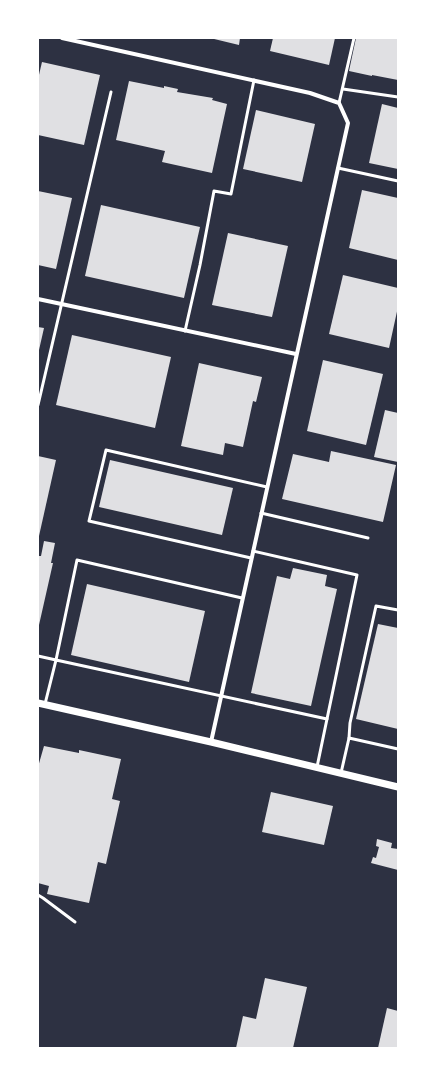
<svg xmlns="http://www.w3.org/2000/svg" width="436" height="1086" font-family="Raleway,sans-serif">
<style>
.building{fill:#e0e0e3}
.lines{fill:none;stroke-linecap:round;stroke-linejoin:round}
.service{stroke:#fff;stroke-width:3}
.minor{stroke:#fff;stroke-width:4}
.tertiary{stroke:#fff;stroke-width:7}
</style>
<rect width="100%" height="100%" fill="#2d3142"/>
<g class="building">
<path d="M 210,38 L 240,38 L 239,45 Z"/>
<path d="M 273,38 L 335,38 L 329,65 L 270,51 Z"/>
<path d="M 356,38 L 398,38 L 398,80 L 372,75 L 372,76 L 349,71 Z"/>
<path d="M 42,62 L 100,75 L 84,145 L 38,135 L 38,79 Z"/>
<path d="M 129,81 L 164,88 L 164,86 L 178,89 L 177,92 L 213,98 L 212,100 L 227,104 L 212,173 L 162,162 L 165,151 L 116,140 Z"/>
<path d="M 382,104 L 398,108 L 398,169 L 369,163 Z"/>
<path d="M 256,110 L 315,124 L 302,182 L 243,169 Z"/>
<path d="M 362,190 L 398,198 L 398,260 L 349,248 Z"/>
<path d="M 38,191 L 72,198 L 56,269 L 38,265 Z"/>
<path d="M 101,205 L 200,227 L 184,298 L 85,276 Z"/>
<path d="M 228,233 L 288,246 L 272,317 L 212,305 Z"/>
<path d="M 343,275 L 398,288 L 398,307 L 389,348 L 329,334 Z"/>
<path d="M 38,327 L 44,328 L 39,350 L 38,350 Z"/>
<path d="M 72,335 L 171,357 L 155,428 L 56,405 Z"/>
<path d="M 323,360 L 383,374 L 366,445 L 307,431 Z"/>
<path d="M 199,363 L 262,377 L 256,402 L 253,401 L 243,447 L 225,443 L 223,455 L 181,446 Z"/>
<path d="M 385,410 L 398,413 L 398,462 L 374,457 Z"/>
<path d="M 331,451 L 396,465 L 383,522 L 282,499 L 293,454 L 329,462 Z"/>
<path d="M 38,456 L 56,460 L 39,536 L 38,536 Z"/>
<path d="M 110,460 L 233,488 L 222,535 L 99,507 Z"/>
<path d="M 44,541 L 55,543 L 51,563 L 53,563 L 39,625 L 38,556 L 41,556 Z"/>
<path d="M 293,568 L 327,575 L 325,586 L 337,589 L 311,706 L 251,693 L 277,576 L 290,579 Z"/>
<path d="M 87,584 L 205,611 L 189,682 L 71,655 Z"/>
<path d="M 378,624 L 398,628 L 398,729 L 356,719 Z"/>
<path d="M 44,746 L 79,753 L 79,750 L 121,759 L 112,799 L 120,801 L 106,864 L 98,862 L 89,903 L 47,894 L 49,886 L 38,883 L 38,767 Z"/>
<path d="M 271,792 L 333,806 L 324,845 L 262,832 Z"/>
<path d="M 377,839 L 392,843 L 391,848 L 398,849 L 398,870 L 371,863 L 373,857 L 376,858 L 379,847 L 376,846 Z"/>
<path d="M 265,978 L 307,987 L 293,1048 L 236,1048 L 243,1016 L 256,1019 Z"/>
<path d="M 387,1008 L 398,1011 L 398,1048 L 378,1048 Z"/>
</g>
<g class="lines">
<g class="service">
<path d="M 343,89 L 398,97"/>
<path d="M 339,103 L 354,38"/>
<path d="M 338,168 L 398,181"/>
<path d="M 185,331 L 200,265 L 214,191 L 231,194 L 254,80"/>
<path d="M 38,405 L 111,92"/>
<path d="M 261,513 L 368,538"/>
<path d="M 253,551 L 357,575 L 327,719"/>
<path d="M 251,558 L 89,521 L 106,450 L 267,487"/>
<path d="M 38,656 L 56,660 L 77,560 L 242,598"/>
<path d="M 45,704 L 56,660 L 327,719 L 317,767"/>
<path d="M 349,738 L 350,723 L 376,606 L 398,610"/>
<path d="M 341,773 L 349,738 L 398,749"/>
<path d="M 38,895 L 43,898 L 75,922"/>
</g>
<g class="minor">
<path d="M 62,38 L 310,93 L 339,103 L 348,123 L 211,742"/>
<path d="M 38,299 L 296,354"/>
</g>
<path class="tertiary" d="M 38,703 L 211,742 L 398,787"/>
</g>
<rect width="436" height="1086" fill="none" stroke="#ffffff" stroke-width="78"/>
</svg>
